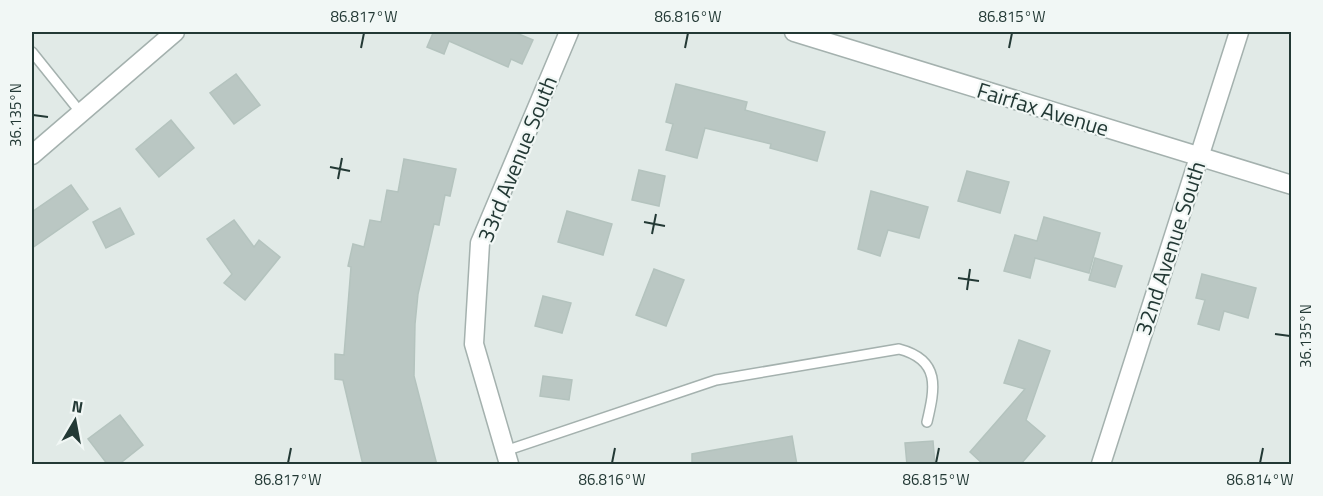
<svg xmlns="http://www.w3.org/2000/svg" width="1323" height="496" font-family="'Titillium Web',sans-serif">
<style>
.building{fill:#bac7c3;stroke:#b4c3be;stroke-width:1.5}
.lines{fill:none;stroke-linecap:round;stroke-linejoin:round}
.lane-casing{stroke:#a4b1ae;stroke-width:12}
.street-casing{stroke:#a4b1ae;stroke-width:21}
.lane{stroke:#fff;stroke-width:9}
.street{stroke:#fff;stroke-width:18}
.ticks{fill:none;stroke:#233935;stroke-width:2}
.labels{text-anchor:middle;dominant-baseline:central;stroke-width:4.5;stroke-linejoin:round;paint-order:stroke}
.street-label{font-size:22px;fill:#233935;stroke:#f1f7f5}
.neatline{fill:none;stroke:#233935;stroke-width:2}
.ticks-label{font-size:15px;text-anchor:middle;fill:#233935}
</style>
<rect width="100%" height="100%" fill="#e1eae7"/>
<g class="building">
<path d="M 429,32 L 514,32 L 533,40 L 522,64 L 511,59 L 508,67 L 449,41 L 444,54 L 427,47 L 433,33 Z"/>
<path d="M 236,74 L 260,105 L 234,124 L 210,93 Z"/>
<path d="M 676,84 L 747,102 L 745,110 L 825,132 L 817,161 L 770,148 L 771,144 L 705,128 L 697,158 L 666,150 L 673,124 L 666,122 Z"/>
<path d="M 171,120 L 194,148 L 159,177 L 136,149 Z"/>
<path d="M 404,159 L 456,169 L 450,196 L 445,195 L 439,225 L 434,224 L 418,294 L 415,324 L 414,376 L 437,465 L 363,465 L 343,380 L 335,379 L 335,354 L 344,355 L 351,267 L 348,266 L 353,244 L 364,247 L 370,220 L 381,222 L 387,190 L 398,192 Z"/>
<path d="M 639,170 L 665,176 L 659,206 L 632,200 Z"/>
<path d="M 967,171 L 1009,182 L 1000,213 L 958,201 Z"/>
<path d="M 71,185 L 88,209 L 32,248 L 32,212 Z"/>
<path d="M 871,191 L 928,207 L 919,238 L 888,230 L 880,256 L 858,249 Z"/>
<path d="M 120,208 L 134,234 L 106,248 L 93,222 Z"/>
<path d="M 567,211 L 612,224 L 603,255 L 558,242 Z"/>
<path d="M 1044,217 L 1100,233 L 1089,273 L 1035,258 L 1030,278 L 1004,271 L 1015,235 L 1037,241 Z"/>
<path d="M 234,220 L 254,247 L 259,240 L 280,257 L 245,300 L 224,283 L 232,274 L 207,239 Z"/>
<path d="M 1095,258 L 1122,266 L 1115,287 L 1089,280 Z"/>
<path d="M 654,269 L 684,280 L 666,326 L 636,315 Z"/>
<path d="M 1202,274 L 1256,288 L 1248,318 L 1224,311 L 1219,330 L 1198,324 L 1205,300 L 1196,298 Z"/>
<path d="M 543,296 L 571,303 L 562,333 L 535,326 Z"/>
<path d="M 1019,340 L 1050,351 L 1026,420 L 1045,436 L 1020,465 L 984,465 L 970,452 L 1025,389 L 1004,383 Z"/>
<path d="M 543,376 L 572,380 L 569,400 L 540,396 Z"/>
<path d="M 120,415 L 143,445 L 118,465 L 108,465 L 88,439 Z"/>
<path d="M 792,436 L 797,465 L 692,465 L 692,454 Z"/>
<path d="M 933,441 L 935,465 L 907,465 L 905,443 Z"/>
</g>
<g class="lines">
<g class="lane-casing">
<g id="lane">
<path d="M 32,52 L 81,113"/>
<path d="M 505,451 L 716,380 L 899,349 C 941,360 935,388 927,422"/>
</g>
</g>
<g class="street-casing">
<g id="street">
<path d="M 794,32 L 1292,185"/>
<path d="M 32,155 L 175,32"/>
<path d="M 509,464 L 474,344 L 480,243 L 569,32"/>
<path d="M 1101,464 L 1239,32"/>
</g>
</g>
<use href="#lane" class="lane"/>
<use href="#street" class="street"/>
</g>
<path class="ticks" d="M 361,48 L 364,33M 685,48 L 688,33M 1009,48 L 1012,33M 33,115 L 48,117M 330,167 L 350,171M 338,179 L 342,158M 644,222 L 665,226M 652,234 L 656,214M 958,278 L 979,281M 967,290 L 970,269M 1275,334 L 1290,336M 288,463 L 291,448M 612,463 L 615,448M 936,463 L 939,448M 1260,463 L 1263,448"/>
<g class="labels">
<g class="street-label">
<text transform="translate(1043 109) rotate(17)">Fairfax Avenue</text>
<text transform="translate(517 159) rotate(-68)">33rd Avenue South</text>
<text transform="translate(1170 248) rotate(-72)">32nd Avenue South</text>
</g>
</g>
<rect width="1323" height="496" fill="none" stroke="#f1f7f5" stroke-width="66"/>
<g transform="translate(75 421) rotate(10)" stroke="#f1f7f5" stroke-width="4.5" paint-order="stroke">
<path d="M0-4.5L10 22L0 15L-10 22Z" fill="#233935"/>
<text y="-9" font-size="16" font-weight="bold" text-anchor="middle" fill="#233935">N</text>
</g>
<rect x="33" y="33" width="1257" height="430" class="neatline"/>
<g class="ticks-label">
<text x="364" y="22">86.817°W</text>
<text x="688" y="22">86.816°W</text>
<text x="1012" y="22">86.815°W</text>
<text transform="translate(16 115) rotate(-90)" y="5">36.135°N</text>
<text transform="translate(1306 336) rotate(-90)" y="5">36.135°N</text>
<text x="288" y="485">86.817°W</text>
<text x="612" y="485">86.816°W</text>
<text x="936" y="485">86.815°W</text>
<text x="1260" y="485">86.814°W</text>
</g>
</svg>
